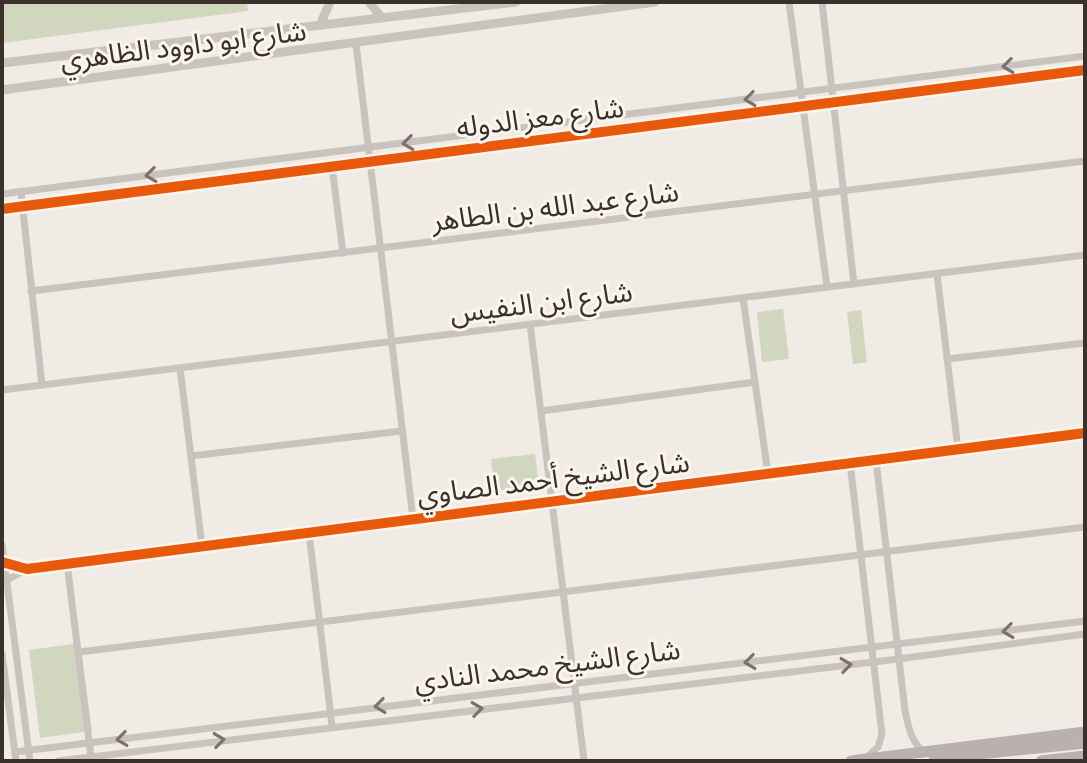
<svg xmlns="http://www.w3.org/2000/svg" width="1087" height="763" font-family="Barlow,'Noto Sans Arabic',sans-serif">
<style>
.green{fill:#d1d6bf}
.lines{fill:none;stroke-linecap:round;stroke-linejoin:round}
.minor{stroke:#c9c3be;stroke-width:7}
.tertiary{stroke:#c9c3be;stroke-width:9}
.primary{stroke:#b8b1ad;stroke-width:11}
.cycleway-casing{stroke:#fbf5ee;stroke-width:15}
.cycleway{stroke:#e8590c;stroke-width:10}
.oneway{stroke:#7b726d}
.labels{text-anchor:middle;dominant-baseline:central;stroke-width:6;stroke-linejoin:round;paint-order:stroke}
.street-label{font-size:28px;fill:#3b302b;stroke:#fbf5ee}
</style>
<rect width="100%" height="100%" fill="#f0ebe5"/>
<g class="green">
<path d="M 2,2 L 247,2 L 248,11 L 2,43 Z"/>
<path d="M 783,309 L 789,359 L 762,362 L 757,312 Z"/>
<path d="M 861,310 L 867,362 L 853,364 L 847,312 Z"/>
<path d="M 535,454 L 539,485 L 495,491 L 491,459 Z"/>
<path d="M 80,643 L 92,731 L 40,738 L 29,650 Z"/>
</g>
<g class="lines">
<g class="minor">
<path d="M 789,2 L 827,287"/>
<path d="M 822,2 L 854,284"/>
<path d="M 356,44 L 413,519"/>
<path d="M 332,167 L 343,253"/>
<path d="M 21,192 L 42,385"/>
<path d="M 2,194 L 1085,56"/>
<path d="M 2,209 L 1085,70"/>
<path d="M 937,274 L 958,449"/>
<path d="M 31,291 L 1085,161"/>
<path d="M 743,298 L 768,474"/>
<path d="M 530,324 L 584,761"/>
<path d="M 947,359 L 1085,343"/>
<path d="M 180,368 L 202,546"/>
<path d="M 2,390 L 1085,255"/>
<path d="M 541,411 L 755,382"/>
<path d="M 191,456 L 402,431"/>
<path d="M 876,460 L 905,711 C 908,725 911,742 923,751"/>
<path d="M 850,463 L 882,734 L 878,747 L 866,758"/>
<path d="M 309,533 L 332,726"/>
<path d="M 2,545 L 30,761"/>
<path d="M 2,562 L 27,569 L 1085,433"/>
<path d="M 67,563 L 91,757"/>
<path d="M 5,581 L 27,569"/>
<path d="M 79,652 L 1085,527"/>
<path d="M 2,654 L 16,761"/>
<path d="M 15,752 L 1085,621"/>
<path d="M 58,761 L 898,659 L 1085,634"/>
</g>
<g class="tertiary">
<path d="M 369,2 L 382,18"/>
<path d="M 320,25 L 330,2"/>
<path d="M 2,63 L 516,2"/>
<path d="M 2,90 L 655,2"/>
</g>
<g class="primary">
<path d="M 934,756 L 949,757 L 1085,743"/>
<path d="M 851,761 L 1085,732"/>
<path d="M 1041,761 L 1085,756"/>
</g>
<g class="cycleway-casing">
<g id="cycleway">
<path d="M 2,209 L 1085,70"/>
<path d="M 2,562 L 27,569 L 1085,433"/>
</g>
</g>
<use href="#cycleway" class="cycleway"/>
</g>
<defs><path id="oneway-chevron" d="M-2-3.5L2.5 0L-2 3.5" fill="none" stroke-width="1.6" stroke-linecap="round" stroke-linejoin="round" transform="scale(2)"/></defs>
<g class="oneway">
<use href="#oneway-chevron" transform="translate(1008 66) rotate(173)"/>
<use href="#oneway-chevron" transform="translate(750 99) rotate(173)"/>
<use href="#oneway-chevron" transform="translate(408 143) rotate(173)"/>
<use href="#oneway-chevron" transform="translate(151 175) rotate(173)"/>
<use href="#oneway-chevron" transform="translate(1008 631) rotate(173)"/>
<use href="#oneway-chevron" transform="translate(750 662) rotate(173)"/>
<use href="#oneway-chevron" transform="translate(846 665) rotate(-7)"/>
<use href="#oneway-chevron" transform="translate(380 706) rotate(173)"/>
<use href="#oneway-chevron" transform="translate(477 709) rotate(-7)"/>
<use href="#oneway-chevron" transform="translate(122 739) rotate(173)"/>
<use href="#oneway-chevron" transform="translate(219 740) rotate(-7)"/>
</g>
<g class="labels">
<g class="street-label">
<text transform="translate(183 44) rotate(-7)">شارع ابو داوود الظاهري</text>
<text transform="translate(540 116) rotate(-7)">شارع معز الدوله</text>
<text transform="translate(555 205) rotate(-7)">شارع عبد الله بن الطاهر</text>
<text transform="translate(541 301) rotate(-7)">شارع ابن النفيس</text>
<text transform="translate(553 477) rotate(-7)">شارع الشيخ أحمد الصاوي</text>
<text transform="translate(547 664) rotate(-7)">شارع الشيخ محمد النادي</text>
</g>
</g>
<rect width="1087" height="763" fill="none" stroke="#3b302b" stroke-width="8"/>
</svg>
